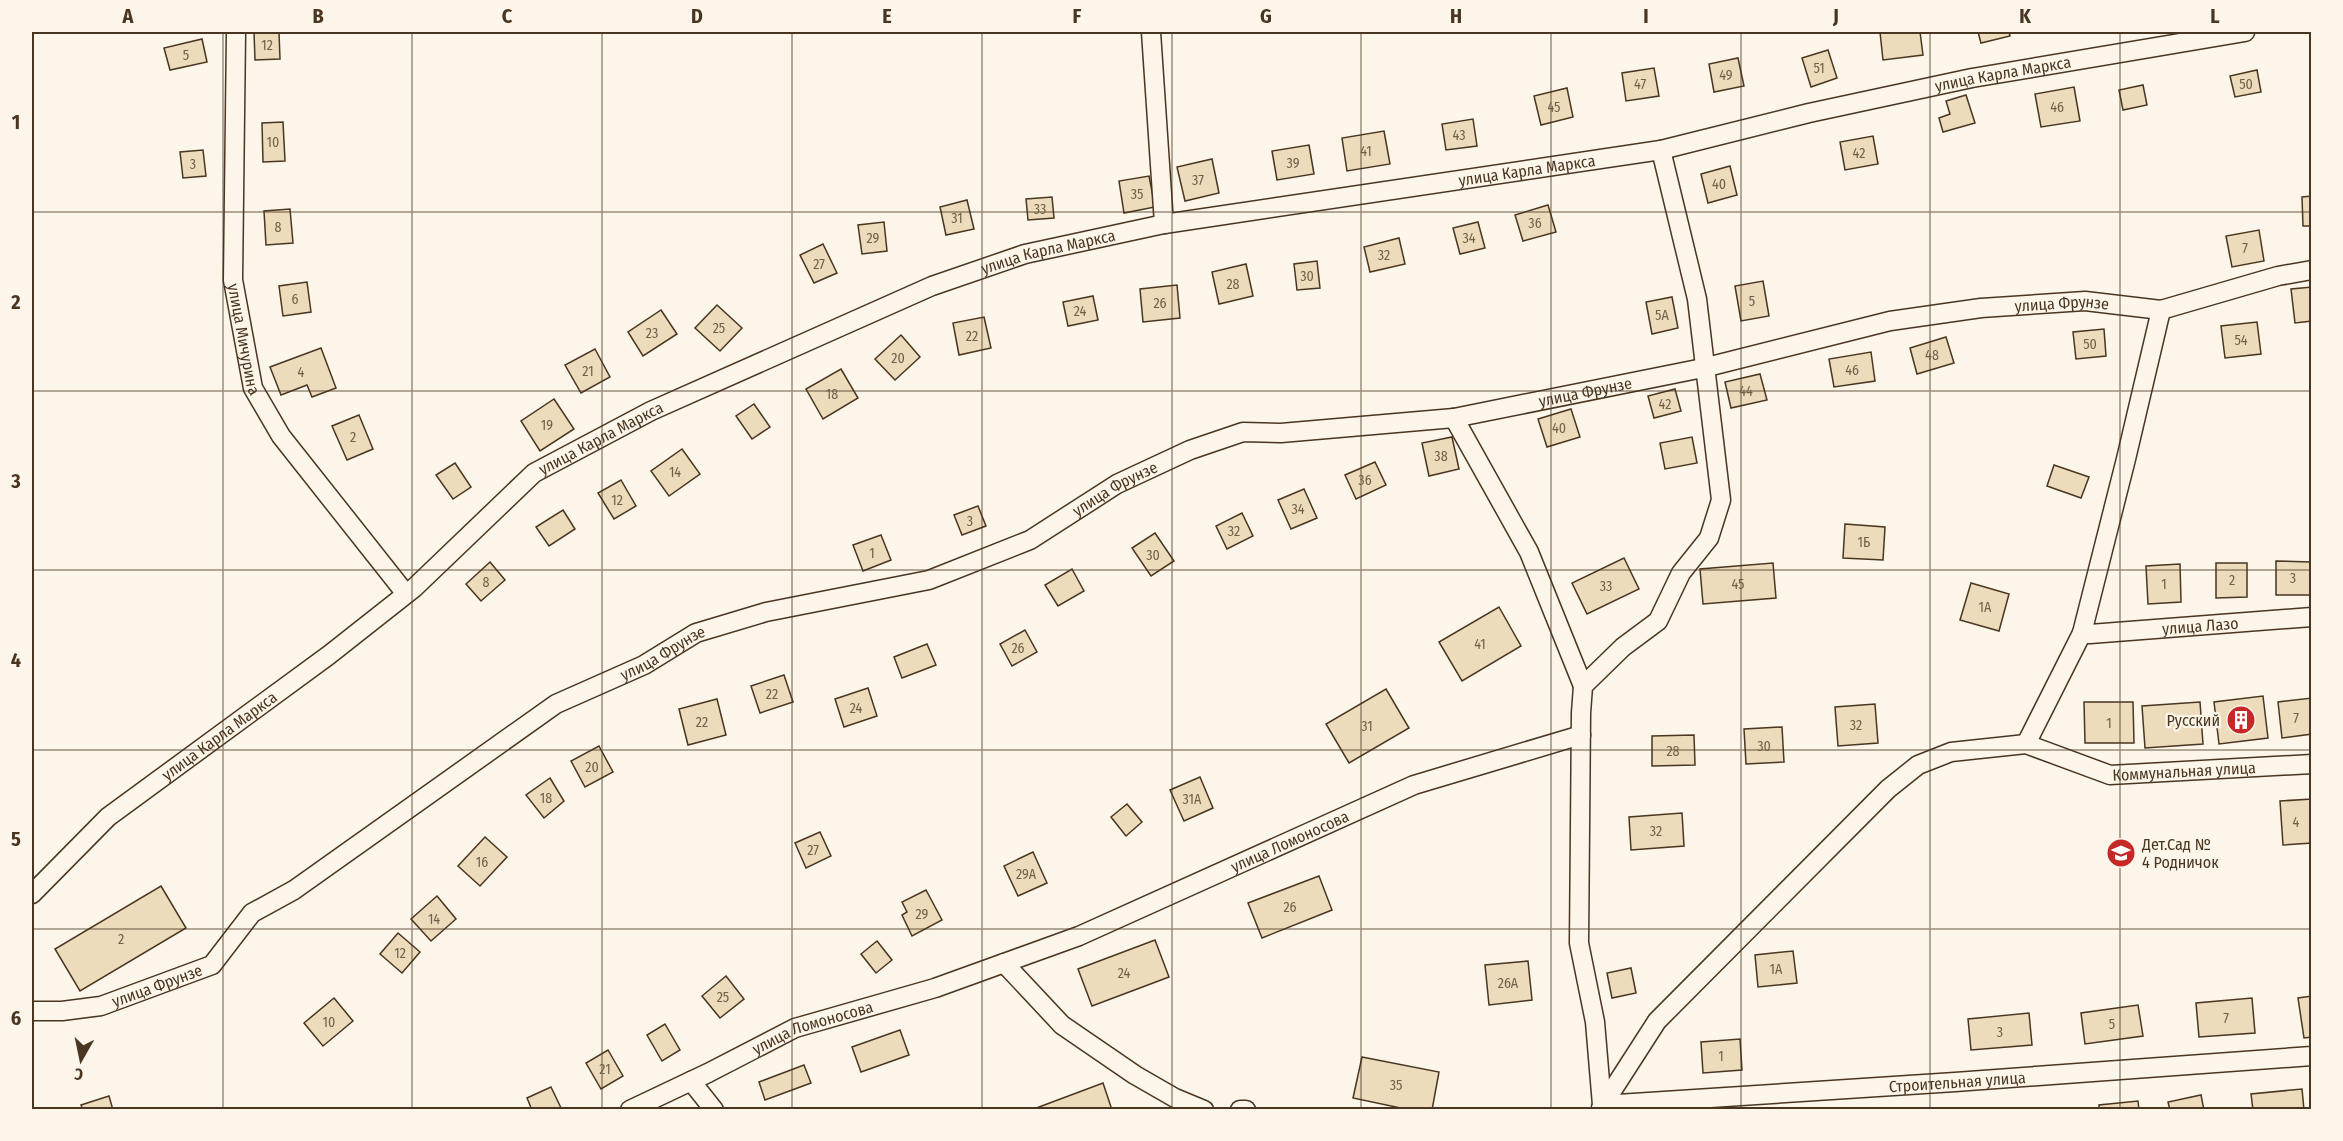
<svg xmlns="http://www.w3.org/2000/svg" width="2343" height="1141" font-family="'Fira Sans Condensed',sans-serif">
<style>
.building{fill:#ecdcbc;stroke:#4a3520;stroke-width:1.5}
.lines{fill:none;stroke-linecap:round;stroke-linejoin:round}
.minor-casing{stroke:#4a3520;stroke-width:21}
.minor{stroke:#fbf6e9;stroke-width:18}
.grid{fill:none;stroke:#4a3520;stroke-width:1.5;stroke-opacity:0.55}
.labels{text-anchor:middle;dominant-baseline:central;stroke-width:4.5;stroke-linejoin:round;paint-order:stroke}
.number-label{font-size:14px;fill:#725f47}
.street-label{font-size:16px;fill:#4a3520;stroke:#fbf6e9}
.poi-label{font-size:16px;fill:#4a3520;stroke:#fbf6e9;text-anchor:end}
.neatline{fill:none;stroke:#4a3520;stroke-width:2}
.grid-label{font-size:20px;text-anchor:middle;font-weight:bold;fill:#4a3520}
</style>
<rect width="100%" height="100%" fill="#fbf6e9"/>
<g class="building">
<path d="M 254,32 L 279,32 L 280,59 L 255,60 Z"/>
<path d="M 1880,32 L 1920,32 L 1923,55 L 1883,60 Z"/>
<path d="M 1978,32 L 2009,32 L 2010,36 L 1981,43 Z"/>
<path d="M 202,39 L 207,62 L 170,70 L 164,48 Z"/>
<path d="M 1828,50 L 1837,78 L 1811,87 L 1802,58 Z"/>
<path d="M 1738,58 L 1744,86 L 1714,92 L 1709,64 Z"/>
<path d="M 1654,68 L 1659,96 L 1626,101 L 1622,73 Z"/>
<path d="M 2257,70 L 2261,92 L 2235,97 L 2230,76 Z"/>
<path d="M 2143,85 L 2147,105 L 2123,110 L 2119,90 Z"/>
<path d="M 2074,87 L 2080,121 L 2041,127 L 2035,94 Z"/>
<path d="M 1567,88 L 1573,117 L 1541,125 L 1534,96 Z"/>
<path d="M 1966,95 L 1975,123 L 1943,132 L 1939,118 L 1950,114 L 1946,101 Z"/>
<path d="M 1473,119 L 1477,146 L 1446,150 L 1442,124 Z"/>
<path d="M 283,122 L 285,161 L 263,162 L 262,123 Z"/>
<path d="M 1384,131 L 1390,164 L 1347,171 L 1342,138 Z"/>
<path d="M 1873,136 L 1878,164 L 1845,170 L 1840,142 Z"/>
<path d="M 1309,145 L 1314,174 L 1277,180 L 1272,151 Z"/>
<path d="M 203,150 L 206,176 L 183,178 L 180,152 Z"/>
<path d="M 1212,159 L 1219,193 L 1185,201 L 1177,167 Z"/>
<path d="M 1730,166 L 1737,195 L 1708,203 L 1701,174 Z"/>
<path d="M 1149,176 L 1155,207 L 1124,213 L 1119,181 Z"/>
<path d="M 2312,196 L 2312,226 L 2303,226 L 2302,197 Z"/>
<path d="M 1052,197 L 1054,218 L 1028,220 L 1026,199 Z"/>
<path d="M 967,200 L 974,229 L 946,235 L 940,207 Z"/>
<path d="M 1548,205 L 1556,232 L 1523,241 L 1515,215 Z"/>
<path d="M 290,209 L 293,243 L 266,245 L 264,211 Z"/>
<path d="M 884,222 L 887,251 L 862,254 L 858,225 Z"/>
<path d="M 1478,222 L 1485,248 L 1460,254 L 1453,228 Z"/>
<path d="M 2259,230 L 2264,261 L 2232,267 L 2226,236 Z"/>
<path d="M 1399,238 L 1405,264 L 1370,272 L 1364,247 Z"/>
<path d="M 823,244 L 837,273 L 814,283 L 800,255 Z"/>
<path d="M 1317,261 L 1320,288 L 1297,290 L 1294,264 Z"/>
<path d="M 1246,264 L 1253,296 L 1219,304 L 1212,272 Z"/>
<path d="M 1763,281 L 1769,316 L 1741,321 L 1735,286 Z"/>
<path d="M 307,282 L 311,312 L 283,316 L 279,286 Z"/>
<path d="M 1177,285 L 1180,318 L 1143,322 L 1140,289 Z"/>
<path d="M 2312,287 L 2312,321 L 2295,323 L 2291,289 Z"/>
<path d="M 1093,296 L 1098,320 L 1068,326 L 1063,302 Z"/>
<path d="M 1672,297 L 1678,328 L 1652,334 L 1646,302 Z"/>
<path d="M 717,305 L 742,328 L 720,351 L 695,328 Z"/>
<path d="M 661,310 L 677,334 L 643,356 L 628,332 Z"/>
<path d="M 984,317 L 991,348 L 959,355 L 953,323 Z"/>
<path d="M 2257,322 L 2261,354 L 2225,358 L 2221,326 Z"/>
<path d="M 2104,329 L 2106,356 L 2076,359 L 2073,332 Z"/>
<path d="M 901,335 L 920,357 L 895,380 L 875,359 Z"/>
<path d="M 1946,337 L 1954,363 L 1917,374 L 1910,348 Z"/>
<path d="M 321,348 L 336,388 L 312,397 L 307,385 L 281,395 L 270,367 Z"/>
<path d="M 595,349 L 610,377 L 581,393 L 565,365 Z"/>
<path d="M 1871,352 L 1875,381 L 1834,387 L 1829,359 Z"/>
<path d="M 841,369 L 858,398 L 823,419 L 806,389 Z"/>
<path d="M 1760,374 L 1767,400 L 1731,408 L 1725,382 Z"/>
<path d="M 1675,389 L 1681,411 L 1654,418 L 1648,396 Z"/>
<path d="M 554,399 L 574,429 L 540,451 L 521,421 Z"/>
<path d="M 754,404 L 770,427 L 752,439 L 736,416 Z"/>
<path d="M 1571,409 L 1580,437 L 1547,447 L 1538,419 Z"/>
<path d="M 359,415 L 373,449 L 347,460 L 332,426 Z"/>
<path d="M 1452,437 L 1459,469 L 1429,476 L 1422,443 Z"/>
<path d="M 1692,437 L 1697,463 L 1665,469 L 1660,443 Z"/>
<path d="M 682,449 L 700,474 L 669,496 L 651,471 Z"/>
<path d="M 1375,462 L 1386,485 L 1356,499 L 1345,475 Z"/>
<path d="M 455,463 L 471,487 L 453,499 L 436,475 Z"/>
<path d="M 2054,465 L 2089,477 L 2081,498 L 2047,486 Z"/>
<path d="M 621,480 L 636,506 L 614,519 L 598,493 Z"/>
<path d="M 1304,489 L 1317,518 L 1291,529 L 1278,500 Z"/>
<path d="M 978,506 L 986,526 L 962,535 L 954,515 Z"/>
<path d="M 563,510 L 575,529 L 549,546 L 536,527 Z"/>
<path d="M 1242,513 L 1253,536 L 1227,549 L 1216,526 Z"/>
<path d="M 1845,524 L 1885,527 L 1883,560 L 1843,558 Z"/>
<path d="M 1155,533 L 1174,561 L 1151,576 L 1132,548 Z"/>
<path d="M 881,535 L 891,560 L 863,571 L 853,545 Z"/>
<path d="M 1624,558 L 1639,589 L 1587,614 L 1572,583 Z"/>
<path d="M 2276,561 L 2310,562 L 2310,595 L 2276,595 Z"/>
<path d="M 490,562 L 505,580 L 481,601 L 466,584 Z"/>
<path d="M 1773,563 L 1776,598 L 1703,604 L 1700,569 Z"/>
<path d="M 2216,563 L 2247,563 L 2247,597 L 2216,598 Z"/>
<path d="M 2180,564 L 2181,602 L 2148,604 L 2146,566 Z"/>
<path d="M 1072,569 L 1084,591 L 1058,606 L 1045,585 Z"/>
<path d="M 1971,583 L 2009,594 L 1999,631 L 1960,620 Z"/>
<path d="M 1499,607 L 1521,646 L 1462,681 L 1439,642 Z"/>
<path d="M 1025,630 L 1037,652 L 1012,666 L 1000,644 Z"/>
<path d="M 927,644 L 936,665 L 902,678 L 894,657 Z"/>
<path d="M 784,675 L 793,702 L 760,713 L 751,686 Z"/>
<path d="M 868,688 L 877,716 L 844,727 L 835,699 Z"/>
<path d="M 1386,689 L 1409,728 L 1349,763 L 1326,724 Z"/>
<path d="M 2263,696 L 2268,738 L 2219,744 L 2214,702 Z"/>
<path d="M 2312,698 L 2312,734 L 2282,738 L 2278,702 Z"/>
<path d="M 717,699 L 726,735 L 688,745 L 679,709 Z"/>
<path d="M 2084,702 L 2133,702 L 2134,743 L 2085,743 Z"/>
<path d="M 2200,702 L 2203,744 L 2145,748 L 2142,706 Z"/>
<path d="M 1875,704 L 1878,743 L 1838,746 L 1835,707 Z"/>
<path d="M 1782,727 L 1784,762 L 1746,764 L 1744,729 Z"/>
<path d="M 1694,735 L 1695,765 L 1652,766 L 1652,736 Z"/>
<path d="M 599,746 L 613,772 L 585,787 L 571,761 Z"/>
<path d="M 1200,777 L 1213,808 L 1184,821 L 1170,790 Z"/>
<path d="M 550,778 L 564,801 L 544,818 L 526,795 Z"/>
<path d="M 2312,799 L 2312,843 L 2283,845 L 2280,801 Z"/>
<path d="M 1127,804 L 1142,822 L 1126,836 L 1111,817 Z"/>
<path d="M 1682,813 L 1684,846 L 1631,850 L 1629,817 Z"/>
<path d="M 820,832 L 831,856 L 806,868 L 795,843 Z"/>
<path d="M 485,837 L 507,857 L 480,886 L 458,866 Z"/>
<path d="M 1033,852 L 1047,883 L 1018,896 L 1004,866 Z"/>
<path d="M 1319,876 L 1332,910 L 1262,938 L 1248,903 Z"/>
<path d="M 161,886 L 186,928 L 80,991 L 55,949 Z"/>
<path d="M 926,890 L 942,920 L 912,936 L 902,915 L 907,912 L 902,902 Z"/>
<path d="M 437,896 L 456,919 L 431,941 L 411,919 Z"/>
<path d="M 398,933 L 420,952 L 402,973 L 380,954 Z"/>
<path d="M 1155,940 L 1169,977 L 1092,1006 L 1078,969 Z"/>
<path d="M 877,941 L 892,960 L 876,973 L 861,954 Z"/>
<path d="M 1793,951 L 1797,983 L 1758,987 L 1755,955 Z"/>
<path d="M 1528,961 L 1532,1000 L 1489,1005 L 1485,965 Z"/>
<path d="M 1631,968 L 1636,993 L 1612,998 L 1607,973 Z"/>
<path d="M 726,976 L 744,999 L 720,1018 L 702,996 Z"/>
<path d="M 2312,996 L 2312,1037 L 2304,1038 L 2298,998 Z"/>
<path d="M 334,998 L 353,1021 L 323,1046 L 304,1023 Z"/>
<path d="M 2252,998 L 2255,1033 L 2199,1037 L 2196,1003 Z"/>
<path d="M 2138,1005 L 2143,1036 L 2085,1044 L 2081,1013 Z"/>
<path d="M 2029,1013 L 2032,1045 L 1971,1050 L 1968,1019 Z"/>
<path d="M 665,1024 L 680,1050 L 662,1061 L 647,1035 Z"/>
<path d="M 900,1030 L 909,1055 L 861,1072 L 852,1047 Z"/>
<path d="M 1740,1039 L 1742,1070 L 1703,1073 L 1701,1042 Z"/>
<path d="M 608,1050 L 623,1076 L 601,1089 L 586,1063 Z"/>
<path d="M 1362,1057 L 1439,1072 L 1432,1110 L 1410,1110 L 1353,1098 Z"/>
<path d="M 804,1065 L 811,1083 L 765,1100 L 759,1082 Z"/>
<path d="M 1103,1083 L 1112,1110 L 1031,1110 Z"/>
<path d="M 551,1087 L 562,1110 L 532,1110 L 527,1098 Z"/>
<path d="M 2302,1089 L 2304,1110 L 2253,1110 L 2251,1094 Z"/>
<path d="M 2201,1095 L 2204,1110 L 2170,1110 L 2168,1102 Z"/>
<path d="M 109,1096 L 113,1110 L 83,1110 L 81,1105 Z"/>
<path d="M 2138,1101 L 2139,1110 L 2099,1110 L 2099,1105 Z"/>
</g>
<g class="lines">
<g class="minor-casing">
<g id="minor">
<path id="s1" d="M 236,32 L 233,280 L 253,388 L 281,436 L 406,594"/>
<path d="M 1151,32 L 1164,224"/>
<path id="s2" d="M 1661,150 L 1697,299 L 1721,500 L 1709,538 L 1681,573 L 1658,621 L 1623,647 L 1583,686 L 1581,713 L 1579,943 L 1595,1022 L 1602,1105 L 1955,1082 L 2312,1056"/>
<path d="M 1454,418 L 1529,552 L 1583,686"/>
<path d="M 2082,633 L 2126,459 L 2161,310"/>
<path id="s3" d="M 2026,744 L 2082,633 L 2090,634 L 2312,617"/>
<path id="s4" d="M 32,894 L 108,817 L 329,655 L 414,588 L 534,473 L 651,411 L 932,286 L 1025,254 L 1164,224 L 1661,150 L 1809,113 L 1972,78 L 2245,32"/>
<path d="M 1004,963 L 1062,1025 L 1135,1075 L 1175,1098 L 1204,1110"/>
<path id="s5" d="M 32,1011 L 62,1011 L 101,1006 L 212,965 L 252,913 L 294,890 L 556,704 L 644,665 L 696,633 L 766,612 L 929,580 L 1030,540 L 1117,484 L 1190,450 L 1243,432 L 1281,433 L 1454,418 L 1703,368 L 1890,321 L 1981,308 L 2085,301 L 2161,310 L 2278,276 L 2312,270"/>
<path d="M 691,1081 L 714,1110"/>
<path id="s6" d="M 1601,1108 L 1657,1021 L 1888,789 L 1918,765 L 1951,752 L 2026,744 L 2110,775 L 2312,764"/>
<path id="s7" d="M 630,1110 L 708,1073 L 795,1028 L 935,988 L 1079,936 L 1414,785 L 1581,735"/>
<path d="M 1240,1110 L 1246,1110"/>
</g>
</g>
<use href="#minor" class="minor"/>
</g>
<path class="grid" d="M 223,32 L 223,1110M 412,32 L 412,1110M 602,32 L 602,1110M 792,32 L 792,1110M 982,32 L 982,1110M 1172,32 L 1172,1110M 1361,32 L 1361,1110M 1551,32 L 1551,1110M 1741,32 L 1741,1110M 1930,32 L 1930,1110M 2120,32 L 2120,1110M 32,212 L 2312,212M 32,391 L 2312,391M 32,570 L 2312,570M 32,750 L 2312,750M 32,929 L 2312,929"/>
<defs>
<g id="building-disc" transform="scale(1.5)"><circle r="9.5" fill="#c62828" stroke="#fbf6e9"/><path d="M-4-6H4V6H1V3H-1V6H-4ZM-2.5-4.3h1.7v1.8h-1.7ZM.8-4.3h1.7v1.8H.8ZM-2.5-1h1.7V.8h-1.7ZM.8-1h1.7V.8H.8Z" fill="#fff"/></g>
<g id="school-disc" transform="scale(1.5)"><circle r="9.5" fill="#c62828" stroke="#fbf6e9"/><path d="M0-5L7-2L0 1L-7-2ZM-4 1L0 2.5L4 1V4Q0 6-4 4Z" fill="#fff"/></g>
</defs>
<g fill-rule="evenodd">
<use href="#building-disc" x="2241" y="720"/>
<use href="#school-disc" x="2121" y="853"/>
</g>
<g class="labels">
<g class="number-label">
<text x="267" y="45">12</text>
<text x="186" y="55">5</text>
<text x="1819" y="68">51</text>
<text x="1726" y="75">49</text>
<text x="1640" y="84">47</text>
<text x="2246" y="84">50</text>
<text x="1554" y="107">45</text>
<text x="2057" y="107">46</text>
<text x="1459" y="135">43</text>
<text x="273" y="142">10</text>
<text x="1366" y="151">41</text>
<text x="1859" y="153">42</text>
<text x="1293" y="163">39</text>
<text x="193" y="164">3</text>
<text x="1198" y="180">37</text>
<text x="1719" y="184">40</text>
<text x="1137" y="194">35</text>
<text x="1040" y="209">33</text>
<text x="957" y="218">31</text>
<text x="1535" y="223">36</text>
<text x="278" y="227">8</text>
<text x="873" y="238">29</text>
<text x="1469" y="238">34</text>
<text x="2245" y="248">7</text>
<text x="1384" y="255">32</text>
<text x="819" y="264">27</text>
<text x="1307" y="276">30</text>
<text x="1233" y="284">28</text>
<text x="295" y="299">6</text>
<text x="1752" y="301">5</text>
<text x="1160" y="303">26</text>
<text x="1080" y="311">24</text>
<text x="1662" y="315">5А</text>
<text x="719" y="328">25</text>
<text x="652" y="333">23</text>
<text x="972" y="336">22</text>
<text x="2241" y="340">54</text>
<text x="2090" y="344">50</text>
<text x="1932" y="355">48</text>
<text x="898" y="358">20</text>
<text x="1852" y="370">46</text>
<text x="588" y="371">21</text>
<text x="301" y="372">4</text>
<text x="1746" y="391">44</text>
<text x="832" y="394">18</text>
<text x="1665" y="404">42</text>
<text x="547" y="425">19</text>
<text x="1559" y="428">40</text>
<text x="353" y="437">2</text>
<text x="1441" y="456">38</text>
<text x="675" y="472">14</text>
<text x="1365" y="480">36</text>
<text x="617" y="500">12</text>
<text x="1298" y="509">34</text>
<text x="970" y="521">3</text>
<text x="1234" y="531">32</text>
<text x="1864" y="542">1Б</text>
<text x="872" y="553">1</text>
<text x="1153" y="555">30</text>
<text x="2293" y="578">3</text>
<text x="2232" y="580">2</text>
<text x="486" y="582">8</text>
<text x="1738" y="584">45</text>
<text x="2164" y="584">1</text>
<text x="1606" y="586">33</text>
<text x="1985" y="607">1А</text>
<text x="1480" y="644">41</text>
<text x="1018" y="648">26</text>
<text x="772" y="694">22</text>
<text x="856" y="708">24</text>
<text x="2296" y="718">7</text>
<text x="702" y="722">22</text>
<text x="2109" y="723">1</text>
<text x="1856" y="725">32</text>
<text x="1367" y="726">31</text>
<text x="1764" y="746">30</text>
<text x="1673" y="751">28</text>
<text x="592" y="767">20</text>
<text x="546" y="798">18</text>
<text x="1192" y="799">31А</text>
<text x="2296" y="822">4</text>
<text x="1656" y="831">32</text>
<text x="813" y="850">27</text>
<text x="482" y="862">16</text>
<text x="1026" y="874">29А</text>
<text x="1290" y="907">26</text>
<text x="922" y="914">29</text>
<text x="434" y="919">14</text>
<text x="121" y="939">2</text>
<text x="400" y="953">12</text>
<text x="1776" y="969">1А</text>
<text x="1124" y="973">24</text>
<text x="1508" y="983">26А</text>
<text x="723" y="997">25</text>
<text x="2226" y="1018">7</text>
<text x="329" y="1022">10</text>
<text x="2112" y="1024">5</text>
<text x="2000" y="1032">3</text>
<text x="1721" y="1056">1</text>
<text x="605" y="1069">21</text>
<text x="1396" y="1085">35</text>
</g>
<g class="street-label">
<text stroke="none"><textPath href="#s4" startOffset="2190">улица Карла Маркса</textPath></text>
<text stroke="none"><textPath href="#s4" startOffset="1704">улица Карла Маркса</textPath></text>
<text stroke="none"><textPath href="#s4" startOffset="1218">улица Карла Маркса</textPath></text>
<text stroke="none"><textPath href="#s5" startOffset="2199">улица Фрунзе</textPath></text>
<text stroke="none"><textPath href="#s1" startOffset="308">улица Мичурина</textPath></text>
<text stroke="none"><textPath href="#s5" startOffset="1713">улица Фрунзе</textPath></text>
<text stroke="none"><textPath href="#s4" startOffset="732">улица Карла Маркса</textPath></text>
<text stroke="none"><textPath href="#s5" startOffset="1227">улица Фрунзе</textPath></text>
<text stroke="none"><textPath href="#s3" startOffset="243">улица Лазо</textPath></text>
<text stroke="none"><textPath href="#s5" startOffset="741">улица Фрунзе</textPath></text>
<text stroke="none"><textPath href="#s4" startOffset="246">улица Карла Маркса</textPath></text>
<text stroke="none"><textPath href="#s6" startOffset="744">Коммунальная улица</textPath></text>
<text stroke="none"><textPath href="#s7" startOffset="714">улица Ломоносова</textPath></text>
<text stroke="none"><textPath href="#s5" startOffset="129">улица Фрунзе</textPath></text>
<text stroke="none"><textPath href="#s7" startOffset="201">улица Ломоносова</textPath></text>
<text stroke="none"><textPath href="#s2" startOffset="1370">Строительная улица</textPath></text>
</g>
<g class="poi-label">
<text x="2220" y="720">Русский</text>
<text x="2142" y="844" text-anchor="start">Дет.Сад №<tspan x="2142" dy="18">4 Родничок</tspan></text>
</g>
</g>
<rect width="2343" height="1141" fill="none" stroke="#fbf6e9" stroke-width="66"/>
<g transform="translate(81 1060) rotate(189)" stroke="#fbf6e9" stroke-width="4.5" paint-order="stroke">
<path d="M0-4.5L10 22L0 15L-10 22Z" fill="#4a3520"/>
<text y="-9" font-size="16" font-weight="bold" text-anchor="middle" fill="#4a3520">С</text>
</g>
<rect x="33" y="33" width="2277" height="1075" class="neatline"/>
<g class="grid-label">
<text x="128" y="23">A</text>
<text x="318" y="23">B</text>
<text x="507" y="23">C</text>
<text x="697" y="23">D</text>
<text x="887" y="23">E</text>
<text x="1077" y="23">F</text>
<text x="1266" y="23">G</text>
<text x="1456" y="23">H</text>
<text x="1646" y="23">I</text>
<text x="1836" y="23">J</text>
<text x="2025" y="23">K</text>
<text x="2215" y="23">L</text>
<text x="16" y="129">1</text>
<text x="16" y="309">2</text>
<text x="16" y="488">3</text>
<text x="16" y="667">4</text>
<text x="16" y="846">5</text>
<text x="16" y="1025">6</text>
</g>
</svg>
